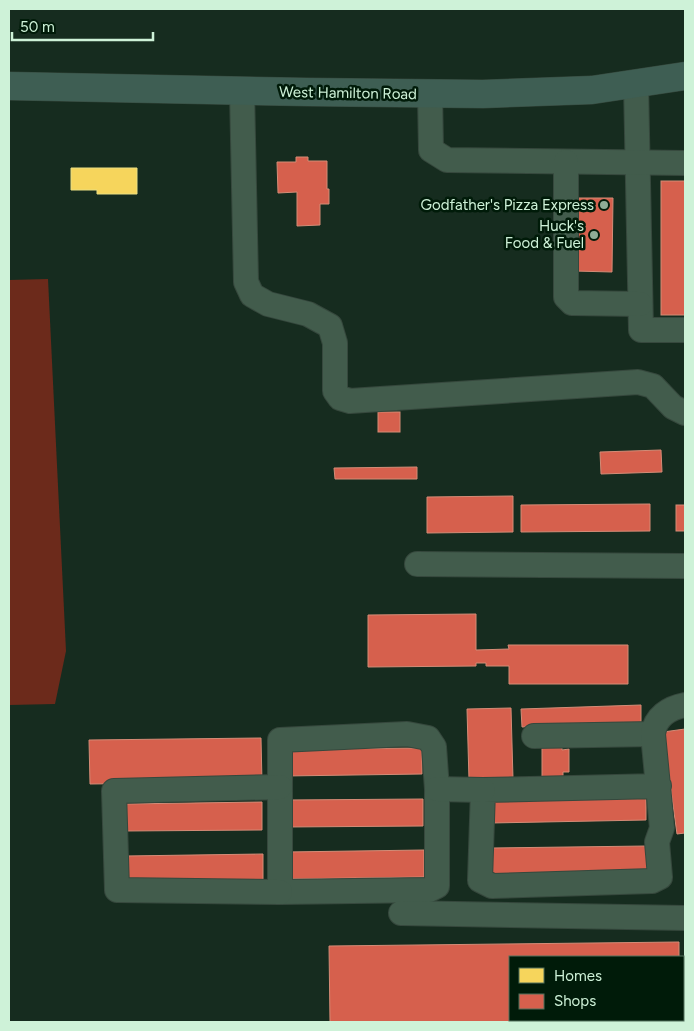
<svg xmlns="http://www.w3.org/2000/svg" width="694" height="1031" font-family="Figtree,sans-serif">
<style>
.green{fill:#6c2a1b}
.homes{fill:#f6d55c;stroke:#eade81}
.shops{fill:#d6604d;stroke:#d48c77}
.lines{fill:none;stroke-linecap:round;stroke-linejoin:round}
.minor-casing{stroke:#36483d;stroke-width:26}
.major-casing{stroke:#36483d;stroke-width:29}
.minor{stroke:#425c4c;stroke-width:24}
.major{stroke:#3e5e53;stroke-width:28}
.poi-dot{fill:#8ead97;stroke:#001b09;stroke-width:2}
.labels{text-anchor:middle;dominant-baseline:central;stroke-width:5;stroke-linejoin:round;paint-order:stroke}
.street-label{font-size:15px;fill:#cef2d8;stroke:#001b09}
.poi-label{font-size:15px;fill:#cef2d8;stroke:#001b09;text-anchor:end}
</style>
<rect width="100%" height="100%" fill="#162c1f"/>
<path class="green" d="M 48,279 L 66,651 L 55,704 L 9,705 L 9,280 Z"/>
<path class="homes" d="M 71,168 L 137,168 L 137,194 L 97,194 L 97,190 L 71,190 Z"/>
<g class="shops">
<path d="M 296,157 L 308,157 L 308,161 L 327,161 L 327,189 L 329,189 L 329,204 L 320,204 L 320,225 L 297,226 L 297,192 L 278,193 L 277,162 L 296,162 Z"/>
<rect x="661" y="181" width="24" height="134"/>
<path d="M 575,198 L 613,198 L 612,272 L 574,271 Z"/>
<rect x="378" y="412" width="22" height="20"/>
<path d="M 661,450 L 662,472 L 601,474 L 600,452 Z"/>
<path d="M 417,467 L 417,479 L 335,479 L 334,468 Z"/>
<path d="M 513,496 L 513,532 L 427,533 L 427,497 Z"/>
<path d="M 650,504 L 650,531 L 521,532 L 521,505 Z"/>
<rect x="676" y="505" width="9" height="26"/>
<path d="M 476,614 L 476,650 L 509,649 L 508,645 L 628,645 L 628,684 L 509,684 L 509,666 L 486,666 L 486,663 L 476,663 L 476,666 L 368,667 L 368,615 Z"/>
<path d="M 641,705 L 641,723 L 522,727 L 521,709 Z"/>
<path d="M 511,708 L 513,779 L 469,780 L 467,709 Z"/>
<path d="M 685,729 L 685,833 L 677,834 L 663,732 Z"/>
<path d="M 261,738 L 262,782 L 90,784 L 89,740 Z"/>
<path d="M 562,747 L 562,750 L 569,749 L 569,772 L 563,772 L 563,779 L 542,780 L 542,748 Z"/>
<path d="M 422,748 L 422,774 L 285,776 L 285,749 Z"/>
<path d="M 646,795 L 646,820 L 491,823 L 491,797 Z"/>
<path d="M 423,799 L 423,826 L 286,827 L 286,800 Z"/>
<path d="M 262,802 L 262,830 L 125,831 L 124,804 Z"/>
<path d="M 646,846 L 647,872 L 492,875 L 492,848 Z"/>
<path d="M 424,850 L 424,877 L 287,879 L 286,852 Z"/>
<path d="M 263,854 L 263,881 L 126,883 L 125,856 Z"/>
<path d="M 679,942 L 679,957 L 510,957 L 510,1020 L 684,1019 L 685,1022 L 330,1022 L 329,946 Z"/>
</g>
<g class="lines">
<g class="minor-casing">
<g id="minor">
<path d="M 636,84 L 641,330 L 685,330"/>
<path d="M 242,91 L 246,282 L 252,295 L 268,304 L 308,314 L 330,326 L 335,343 L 335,391 L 340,398 L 350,401 L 638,382 L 653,386 L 673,407 L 685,413"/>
<path d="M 430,94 L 431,150 L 447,160 L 685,163"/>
<path d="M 566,162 L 566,297 L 572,303 L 640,304"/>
<path d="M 417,564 L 685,566"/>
<path d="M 407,734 L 428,738 L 434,747 L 437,789 L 437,886 L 429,890 L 280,892 L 280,740 Z"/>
<path d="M 534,736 L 653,734"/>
<path d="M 659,786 L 483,790 L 480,880 L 492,886 L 652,881 L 660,877 L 657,842 L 662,828 L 653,734 C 655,717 669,708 685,705"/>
<path d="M 280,787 L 114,791 L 117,890 L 280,892"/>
<path d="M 437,789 L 483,790"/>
<path d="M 401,913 L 685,918"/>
</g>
</g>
<g class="major-casing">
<path id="major" d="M 9,86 L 307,92 L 483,94 L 592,90 L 685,76"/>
</g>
<use href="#minor" class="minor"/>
<use href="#major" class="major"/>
</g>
<g class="poi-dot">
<circle cx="604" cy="205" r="5"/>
<circle cx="594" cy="235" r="5"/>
</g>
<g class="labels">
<g class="street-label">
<text transform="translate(348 93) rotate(1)">West Hamilton Road</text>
</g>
<g class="poi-label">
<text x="594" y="205">Godfather's Pizza Express</text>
<text x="584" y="226">Huck's<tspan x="584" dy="17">Food &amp; Fuel</tspan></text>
</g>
</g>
<rect width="694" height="1031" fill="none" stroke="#cef2d8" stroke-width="20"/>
<rect x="509" y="956" width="175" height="65" fill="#001b09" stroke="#52715c"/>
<rect x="519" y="968" width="25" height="15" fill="#f6d55c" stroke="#52715c"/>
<text x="554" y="981" font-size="15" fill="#cef2d8">Homes</text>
<rect x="519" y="994" width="25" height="15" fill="#d6604d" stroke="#52715c"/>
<text x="554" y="1006" font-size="15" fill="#cef2d8">Shops</text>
<path d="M12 32v8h141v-8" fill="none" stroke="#cef2d8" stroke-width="2.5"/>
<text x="20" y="32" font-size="15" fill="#cef2d8" stroke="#001b09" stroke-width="4" paint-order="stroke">50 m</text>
</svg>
